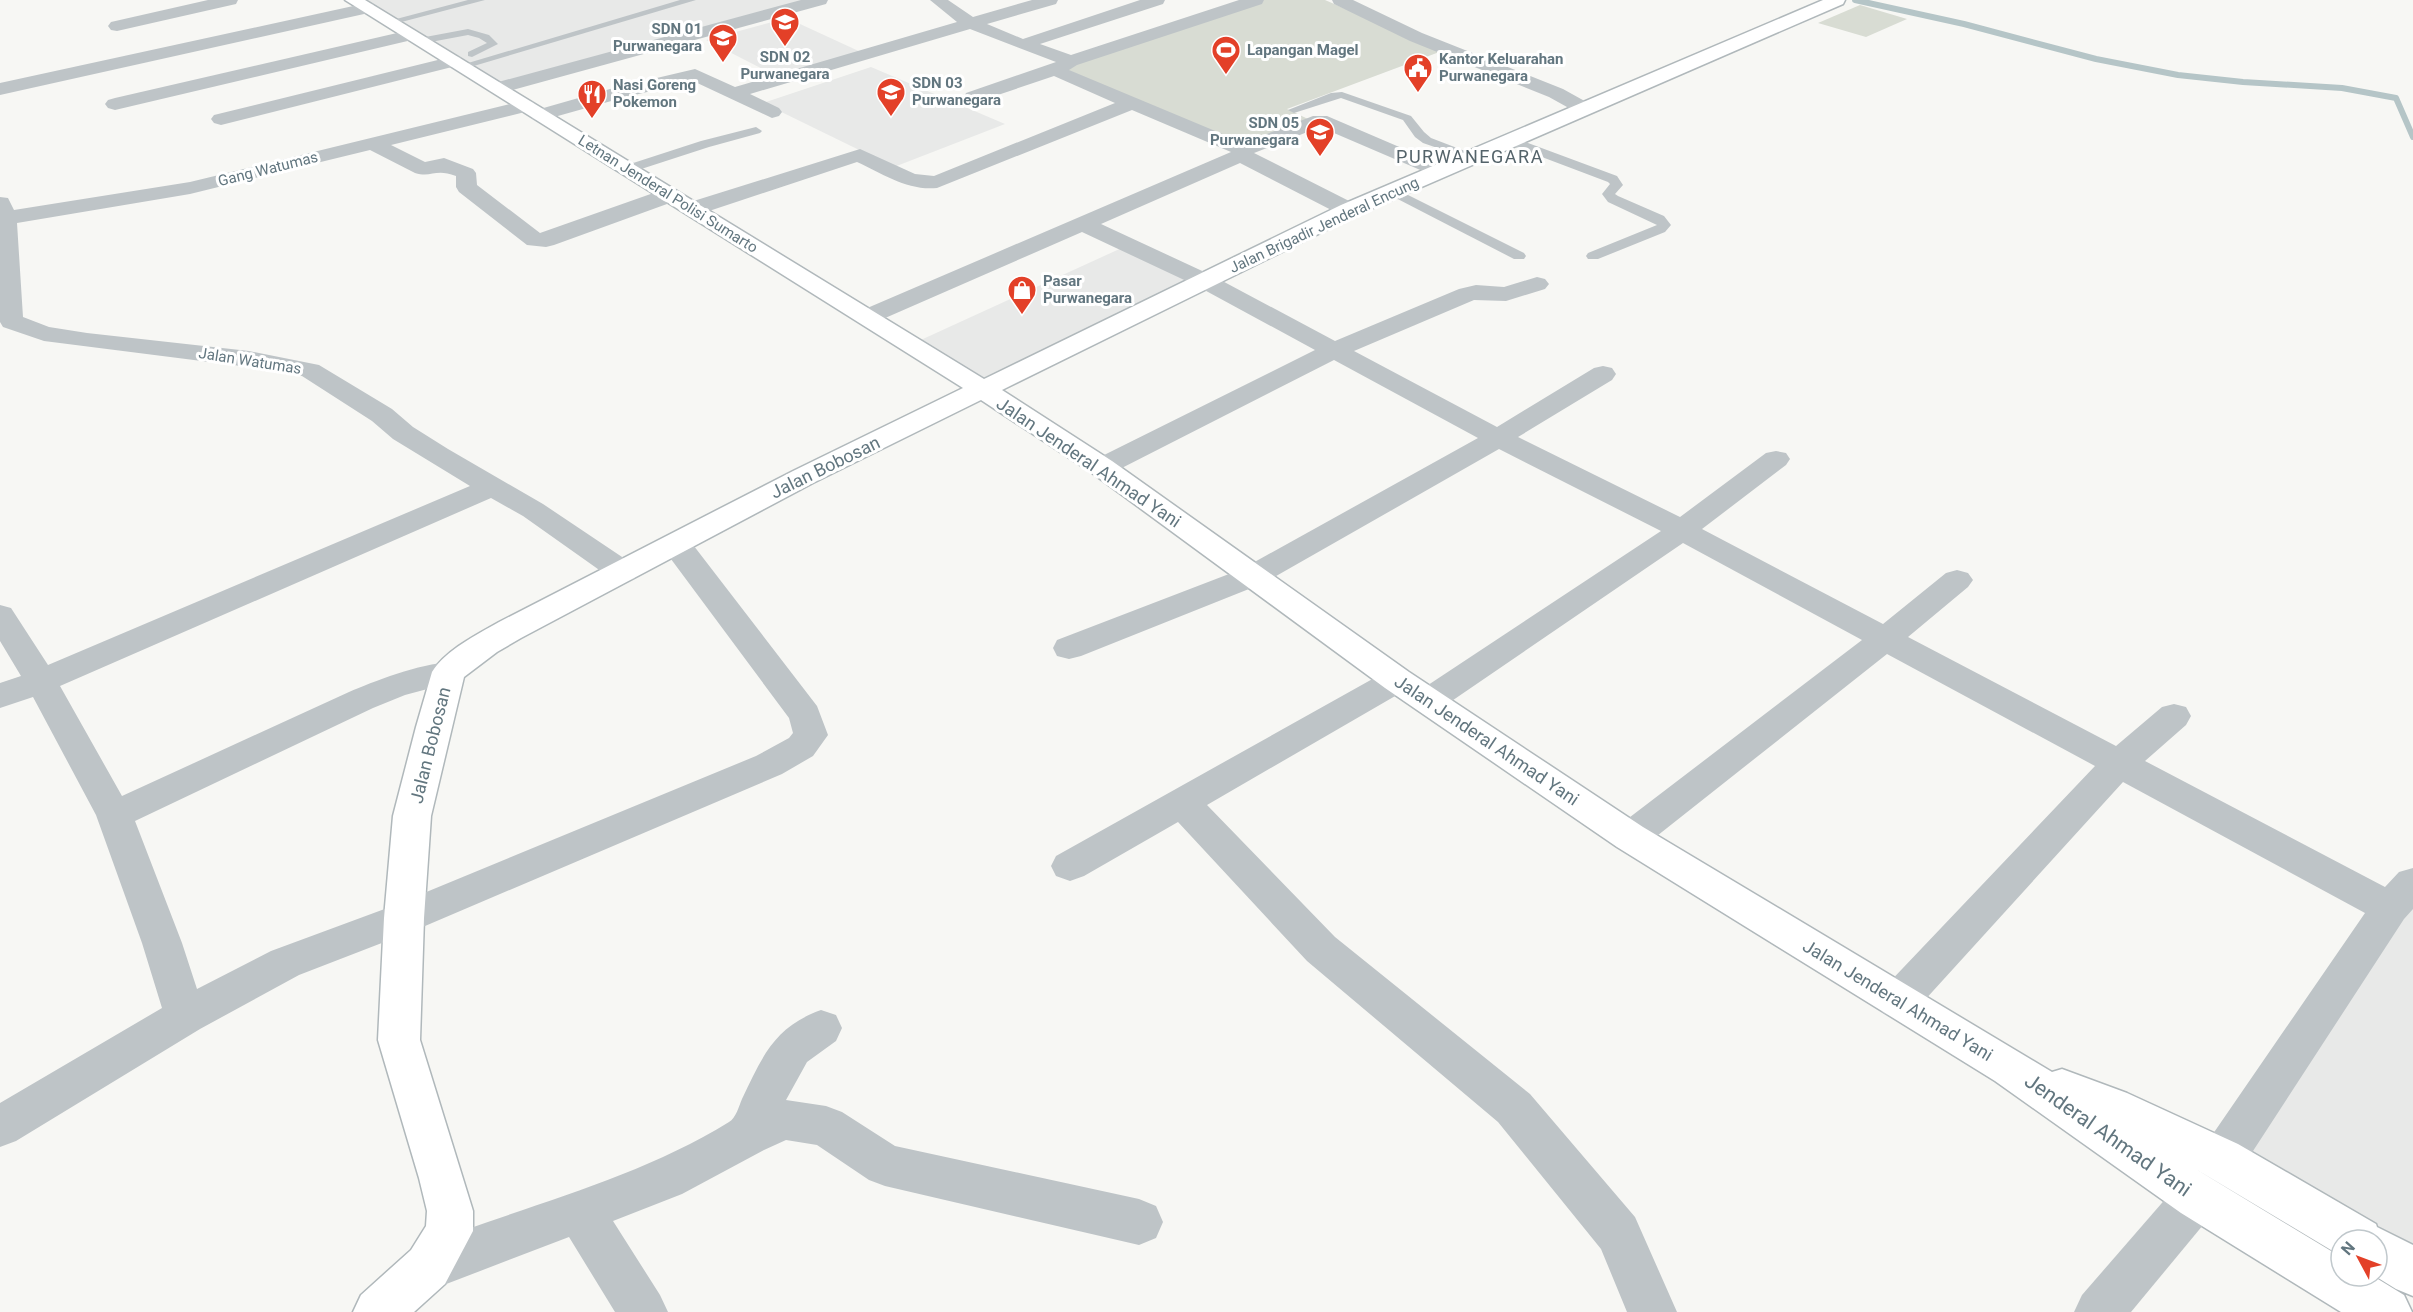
<svg xmlns="http://www.w3.org/2000/svg" width="2413" height="1312" font-family="Roboto,sans-serif">
<style>
.built{fill:#e8e9e8}
.green{fill:#d8dcd3}
.lines{fill:none;stroke-linecap:round;stroke-linejoin:round}
.stream{stroke:#b5c5c7;stroke-width:6}
.secondary-casing{stroke:#b0b8bb;stroke-width:3}
.lane{fill:#bec4c7;fill-rule:evenodd}
.street{fill:#bec4c7;fill-rule:evenodd}
.secondary{fill:#fff;fill-rule:evenodd}
.labels{text-anchor:middle;dominant-baseline:central;stroke-width:6;stroke-linejoin:round;paint-order:stroke}
.far-poi-label{font-size:15px;font-weight:bold;fill:#62767f;stroke:#fff;text-anchor:start}
.far-street-label{font-size:15px;fill:#62767f;stroke:#fff}
.far-quarter-label{font-size:18px;letter-spacing:1.5px;fill:#54636a;stroke:#fff}
.street-label{font-size:18px;fill:#62767f;stroke:#fff}
.near-street-label{font-size:21px;fill:#62767f;stroke:#fff}
</style>
<rect width="100%" height="100%" fill="#f7f7f4"/>
<g class="built">
<path d="M 353,0 L 820,0 L 498,88 Z"/>
<path d="M 787,18 L 863,53 L 780,78 L 706,40 Z"/>
<path d="M 871,67 L 1005,124 L 894,167 L 763,103 Z"/>
<path d="M 1126,246 L 1205,281 L 981,390 L 912,344 Z"/>
<path d="M 2413,899 L 2413,1272 L 2377,1240 L 2222,1159 Z"/>
</g>
<g class="green">
<path d="M 1261,0 L 1325,0 L 1442,51 L 1287,109 L 1308,119 L 1239,146 L 1063,68 Z"/>
<path d="M 1860,5 L 1907,19 L 1866,37 L 1818,23 Z"/>
</g>
<g class="lines">
<path class="stream" d="M 1855,0 L 1964,24 L 2096,59 L 2178,75 L 2243,82 L 2342,88 L 2396,98 L 2413,137"/>
<g class="secondary-casing">
<path id="secondary" d="M 345,0 L 365,0 L 984,379 L 1341,205 L 1823,0 L 1845,0 L 1843,4 L 1357,215 L 1002,390 L 1112,461 L 1409,672 L 1643,827 L 2052,1072 L 2062,1069 L 2127,1093 L 2238,1144 L 2376,1224 L 2377,1227 L 2413,1245 L 2413,1296 L 2396,1289 L 2375,1276 L 2377,1240 L 2341,1240 L 2341,1256 L 2194,1168 L 2341,1257 L 2341,1276 L 2373,1276 L 2404,1295 L 2412,1312 L 2341,1312 L 2181,1213 L 1995,1081 L 1617,847 L 1385,688 L 1092,473 L 981,400 L 813,483 L 521,638 L 497,652 L 464,677 L 431,816 L 424,918 L 420,1040 L 473,1211 L 473,1231 L 445,1284 L 414,1312 L 353,1312 L 361,1295 L 411,1250 L 426,1226 L 427,1211 L 419,1178 L 378,1040 L 384,918 L 393,816 L 416,727 L 432,672 C 446,650 476,635 499,622 L 793,471 L 963,388 Z"/>
</g>
<g class="lane">
<path d="M 468,0 L 485,0 L 390,25 L 385,22 Z"/>
<path d="M 680,0 L 696,0 L 467,68 L 459,68 L 458,66 Z"/>
<path d="M 468,29 L 489,35 L 498,44 L 472,57 L 468,56 L 468,52 L 487,43 L 479,38 L 468,35 L 420,44 L 415,41 L 420,38 Z"/>
<path d="M 1342,92 L 1411,116 L 1424,132 L 1431,138 L 1478,156 L 1472,160 L 1423,143 L 1415,137 L 1403,120 L 1341,98 L 1294,113 L 1288,110 L 1331,93 Z"/>
<path d="M 756,127 L 762,131 L 760,133 L 709,147 L 632,172 L 624,172 L 622,169 L 624,166 L 701,141 Z"/>
<path d="M 1509,136 L 1617,176 L 1623,185 L 1615,194 L 1618,196 L 1664,216 L 1671,225 L 1665,232 L 1598,259 L 1588,259 L 1586,256 L 1588,253 L 1657,225 L 1608,202 L 1602,194 L 1610,184 L 1608,182 L 1505,143 L 1505,137 Z"/>
<path d="M 1392,187 L 1524,253 L 1526,256 L 1524,259 L 1514,259 L 1388,194 L 1386,191 Z"/>
</g>
<g class="street">
<path d="M 208,0 L 238,0 L 236,4 L 117,31 L 111,30 L 108,26 L 111,22 Z"/>
<path d="M 801,0 L 828,0 L 826,4 L 505,92 L 491,92 L 489,88 L 491,84 Z"/>
<path d="M 930,0 L 948,0 L 973,17 L 1032,0 L 1058,0 L 1056,4 L 987,24 L 1023,39 L 1140,0 L 1165,0 L 1163,4 L 1040,44 L 1071,55 L 1239,0 L 1264,0 L 1262,4 L 1077,65 L 1069,70 L 1244,143 L 1313,116 L 1327,116 L 1446,167 L 1449,171 L 1446,175 L 1439,177 L 1432,175 L 1320,127 L 1254,153 L 1357,205 L 1360,210 L 1357,215 L 1349,217 L 1341,215 L 1240,163 L 1101,224 L 1213,276 L 1335,341 L 1459,289 L 1476,285 L 1504,287 L 1537,277 L 1545,279 L 1549,284 L 1545,289 L 1506,301 L 1474,300 L 1354,351 L 1497,427 L 1594,368 L 1603,366 L 1612,368 L 1616,374 L 1612,380 L 1518,437 L 1680,517 L 1766,453 L 1776,451 L 1786,453 L 1790,459 L 1786,465 L 1702,529 L 1883,624 L 1946,573 L 1957,570 L 1968,573 L 1973,580 L 1968,587 L 1908,637 L 2116,746 L 2162,707 L 2174,704 L 2186,707 L 2191,716 L 2186,725 L 2145,761 L 2385,887 L 2399,872 L 2413,868 L 2413,909 L 2404,919 L 2238,1174 L 2222,1180 L 2206,1174 L 2199,1159 L 2206,1144 L 2365,913 L 2123,782 L 1913,1013 L 1898,1019 L 1883,1013 L 1877,1001 L 1883,989 L 2095,766 L 1887,654 L 1643,847 L 1630,851 L 1617,847 L 1611,837 L 1617,827 L 1862,640 L 1683,543 L 1440,709 L 1428,713 L 1416,709 L 1411,701 L 1416,693 L 1661,531 L 1499,449 L 1264,583 L 1081,656 L 1069,659 L 1057,656 L 1053,648 L 1057,640 L 1242,569 L 1478,438 L 1334,360 L 1112,473 L 1102,475 L 1092,473 L 1088,467 L 1092,461 L 1315,350 L 1197,286 L 1082,232 L 876,322 L 867,324 L 858,322 L 855,317 L 858,312 L 1231,152 L 1132,110 L 937,188 C 908,191 883,174 857,162 L 700,214 L 692,216 L 684,214 L 681,209 L 684,204 L 860,149 L 915,174 L 934,176 L 1115,103 L 1054,76 L 980,101 L 966,101 L 964,97 L 966,93 L 1056,62 L 970,29 L 750,94 L 779,108 L 782,112 L 779,116 L 772,118 L 693,81 L 622,98 L 540,121 L 533,119 L 530,115 L 533,111 L 610,89 L 695,69 L 735,87 L 957,22 Z"/>
<path d="M 1332,0 L 1353,0 L 1422,33 L 1563,89 L 1590,104 L 1593,108 L 1590,112 L 1576,112 L 1549,97 L 1410,41 L 1334,4 Z"/>
<path d="M 367,3 L 373,4 L 375,8 L 373,12 L 0,95 L 0,83 Z"/>
<path d="M 410,30 L 416,31 L 419,35 L 416,39 L 115,110 L 108,108 L 105,104 L 108,100 L 115,98 Z"/>
<path d="M 454,56 L 460,57 L 463,61 L 460,65 L 221,125 L 214,123 L 211,119 L 214,115 Z"/>
<path d="M 526,100 L 533,102 L 536,106 L 533,110 L 391,145 L 425,162 L 444,158 L 473,169 L 476,173 L 477,185 L 540,233 L 662,190 L 670,189 L 678,190 L 681,195 L 678,200 L 554,245 L 546,247 L 527,245 L 459,192 L 456,187 L 456,176 C 435,168 432,178 415,173 L 370,150 L 190,194 L 17,223 L 23,317 L 49,327 L 87,333 L 249,351 L 319,365 L 392,409 L 413,427 L 448,449 L 543,504 L 634,565 L 638,572 L 634,579 L 623,582 L 612,579 L 523,516 L 491,498 L 60,686 L 122,796 L 349,692 C 375,681 435,657 461,664 L 466,672 L 461,680 L 405,695 L 373,708 L 135,821 L 182,943 L 197,989 L 271,951 L 390,907 L 756,756 L 789,738 L 793,733 L 789,718 L 665,551 L 661,544 L 665,537 L 676,535 L 687,537 L 817,706 L 828,735 L 813,756 L 782,774 L 418,929 L 299,975 L 200,1029 L 16,1141 L 0,1147 L 0,1103 L 162,1008 L 142,943 L 96,815 L 33,697 L 0,708 L 0,683 L 21,676 L 0,641 L 0,605 L 11,608 L 48,665 L 470,486 L 393,439 L 372,421 L 302,376 L 249,367 L 44,341 L 3,327 L 0,322 L 0,197 L 8,198 L 14,210 L 190,182 Z"/>
<path d="M 1397,669 L 1409,672 L 1414,680 L 1409,688 L 1207,805 L 1335,937 L 1530,1094 L 1635,1217 L 1677,1312 L 1627,1312 L 1601,1249 L 1498,1122 L 1307,961 L 1178,822 L 1084,876 L 1070,881 L 1056,876 L 1051,866 L 1056,856 L 1385,672 Z"/>
<path d="M 821,1010 L 836,1015 L 842,1028 L 836,1041 L 807,1062 L 786,1100 L 826,1106 L 842,1112 L 895,1146 L 1139,1199 L 1156,1206 L 1163,1222 L 1156,1238 L 1139,1245 L 885,1186 L 869,1180 L 817,1145 L 786,1140 L 764,1150 L 682,1194 L 613,1221 L 660,1295 L 668,1312 L 615,1312 L 569,1237 L 428,1291 L 411,1284 L 404,1267 L 411,1250 C 516,1208 632,1182 729,1122 C 736,1118 739,1106 742,1099 C 762,1057 774,1027 821,1010 Z"/>
<path d="M 2197,1175 L 2213,1181 L 2220,1197 L 2213,1213 L 2131,1312 L 2074,1312 L 2082,1295 L 2181,1181 Z"/>
</g>
<use href="#secondary" class="secondary"/>
</g>
<defs>
<g id="school-pin" transform="scale(1.5)"><path d="M0 17L-7.5 6A9.5 9.5 0 1 1 7.5 6Z" fill="#e34028" stroke="#fff"/><path d="M0-5L7-2L0 1L-7-2ZM-4 1L0 2.5L4 1V4Q0 6-4 4Z" fill="#fff"/></g>
<g id="stadium-pin" transform="scale(1.5)"><path d="M0 17L-7.5 6A9.5 9.5 0 1 1 7.5 6Z" fill="#e34028" stroke="#fff"/><path d="M0-5a6.5 5 0 1 0 0 10a6.5 5 0 1 0 0-10ZM-3.5-1.8h7v3.6h-7Z" fill="#fff"/></g>
<g id="civic-pin" transform="scale(1.5)"><path d="M0 17L-7.5 6A9.5 9.5 0 1 1 7.5 6Z" fill="#e34028" stroke="#fff"/><path d="M-.6-6.5H3V-4.5H.6V-3L4-1V1h2V6H-6V1h2V-1L-.6-3ZM-1.2 2.5V6h2.4V2.5Z" fill="#fff"/></g>
<g id="restaurant-pin" transform="scale(1.5)"><path d="M0 17L-7.5 6A9.5 9.5 0 1 1 7.5 6Z" fill="#e34028" stroke="#fff"/><path d="M-5-6h1v4h1v-4h1v4h1v-4h1v5L-1.5 .5V6h-2V.5L-5-1ZM5-6V6H3V1.5H1.5Q1.5-4 5-6Z" fill="#fff"/></g>
<g id="shop-pin" transform="scale(1.5)"><path d="M0 17L-7.5 6A9.5 9.5 0 1 1 7.5 6Z" fill="#e34028" stroke="#fff"/><path d="M-5-2.5h2.3a2.7 3.5 0 0 1 5.4 0H5L5.5 6h-11ZM-1.5-2.5h3a1.5 2.3 0 0 0-3 0Z" fill="#fff"/></g>
</defs>
<g fill-rule="evenodd">
<use href="#school-pin" x="785" y="22"/>
<use href="#school-pin" x="723" y="38"/>
<use href="#stadium-pin" x="1226" y="50"/>
<use href="#civic-pin" x="1418" y="68"/>
<use href="#school-pin" x="891" y="92"/>
<use href="#restaurant-pin" x="592" y="94"/>
<use href="#school-pin" x="1320" y="132"/>
<use href="#shop-pin" x="1022" y="290"/>
</g>
<g class="labels">
<g class="far-poi-label">
<text x="702" y="29" text-anchor="end">SDN 01<tspan x="702" dy="17">Purwanegara</tspan></text>
<text x="1247" y="50">Lapangan Magel</text>
<text x="785" y="57" text-anchor="middle">SDN 02<tspan x="785" dy="17">Purwanegara</tspan></text>
<text x="1439" y="59">Kantor Keluarahan<tspan x="1439" dy="17">Purwanegara</tspan></text>
<text x="912" y="83">SDN 03<tspan x="912" dy="17">Purwanegara</tspan></text>
<text x="613" y="85">Nasi Goreng<tspan x="613" dy="17">Pokemon</tspan></text>
<text x="1299" y="123" text-anchor="end">SDN 05<tspan x="1299" dy="17">Purwanegara</tspan></text>
<text x="1043" y="281">Pasar<tspan x="1043" dy="17">Purwanegara</tspan></text>
</g>
<g class="far-street-label">
<text transform="translate(268 169) rotate(-14)">Gang Watumas</text>
<text transform="translate(668 194) rotate(32)">Letnan Jenderal Polisi Sumarto</text>
<text transform="translate(1324 225) rotate(-25)">Jalan Brigadir Jenderal Encung</text>
<text transform="translate(250 361) rotate(9)">Jalan Watumas</text>
</g>
<g class="far-quarter-label">
<text x="1470" y="156">PURWANEGARA</text>
</g>
<g class="street-label">
<text transform="translate(1089 462) rotate(34)">Jalan Jenderal Ahmad Yani</text>
<text transform="translate(825 467) rotate(-26)">Jalan Bobosan</text>
<text transform="translate(1487 740) rotate(34)">Jalan Jenderal Ahmad Yani</text>
<text transform="translate(430 745) rotate(-76)">Jalan Bobosan</text>
<text transform="translate(1898 1000) rotate(31)">Jalan Jenderal Ahmad Yani</text>
</g>
<g class="near-street-label">
<text transform="translate(2108 1135) rotate(35)">Jenderal Ahmad Yani</text>
</g>
</g>
<g transform="translate(2359 1258) rotate(311)"><circle r="28" fill="#ffffff" stroke="#c0c8cc" stroke-width="1.5"/>
<path d="M0-4.5L10 22L0 15L-10 22Z" fill="#e34028"/>
<text y="-9" font-size="16" font-weight="bold" text-anchor="middle" fill="#62767f">N</text>
</g>
</svg>
